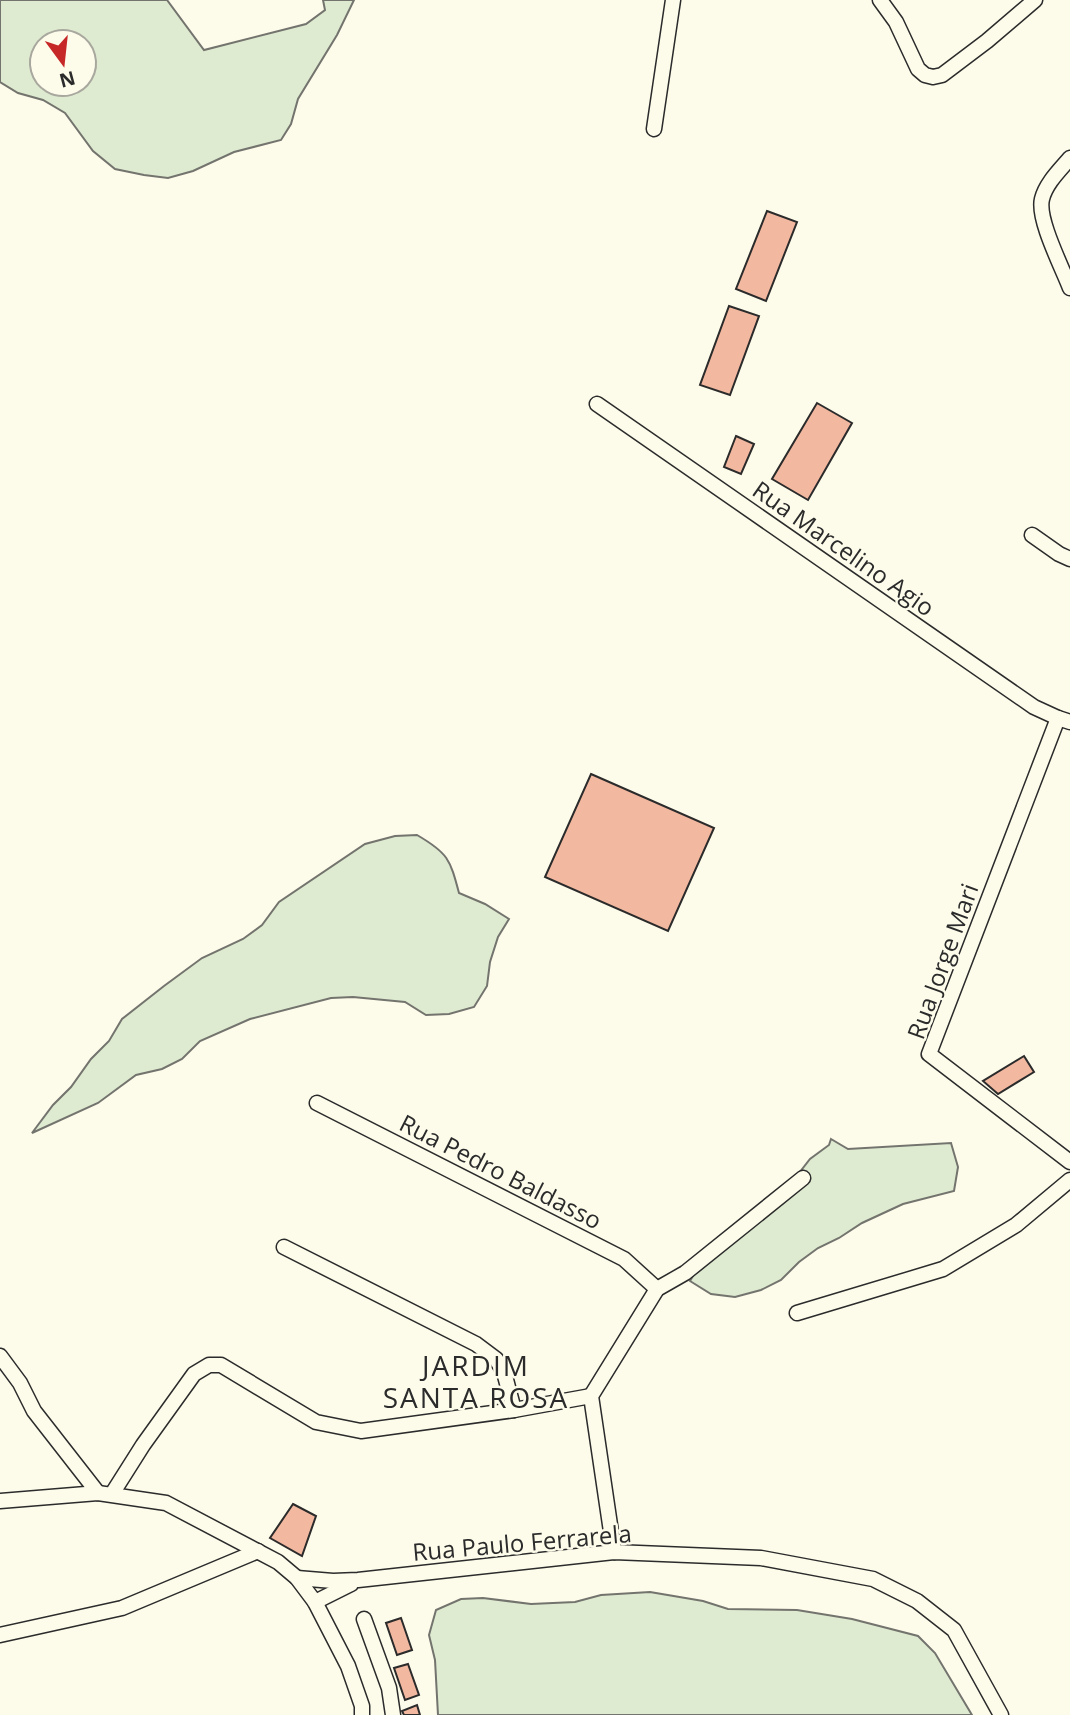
<svg xmlns="http://www.w3.org/2000/svg" width="1070" height="1715" font-family="'Open Sans',sans-serif">
<style>
.green{fill:#deebd1;stroke:#74746e;stroke-width:2;fill-rule:evenodd}
.building{fill:#f2b8a0;stroke:#2b2b2b;stroke-width:2}
.lines{fill:none;stroke-linecap:round;stroke-linejoin:round}
.minor-casing{stroke:#2b2b2b;stroke-width:17}
.minor{stroke:#fdfbea;stroke-width:14}
.labels{text-anchor:middle;dominant-baseline:central;stroke-width:5;stroke-linejoin:round;paint-order:stroke}
.street-label{font-size:24px;fill:#2b2b2b;stroke:#fdfbea}
.quarter-label{font-size:28px;letter-spacing:2px;fill:#2b2b2b;stroke:#fdfbea}
</style>
<rect width="100%" height="100%" fill="#fdfbea"/>
<g class="green">
<path d="M 0,0 L 167,0 L 204,50 L 306,24 L 325,10 L 323,0 L 354,0 L 337,35 L 298,99 L 291,124 L 281,140 L 234,152 L 193,171 L 168,178 L 144,175 L 115,169 L 93,151 L 65,113 L 43,100 L 18,93 L 0,82 ZM 42,42 L 84,42 L 84,84 L 42,84 Z"/>
<path d="M 417,835 C 448,853 450,859 459,893 L 485,904 L 509,919 L 498,937 L 490,962 L 487,986 L 474,1007 L 449,1014 L 426,1015 L 405,1002 L 353,997 L 331,998 L 250,1019 L 200,1041 L 182,1059 L 162,1069 L 136,1075 L 98,1103 L 32,1133 L 53,1105 L 71,1087 L 91,1059 L 109,1041 L 122,1019 L 164,986 L 202,958 L 243,939 L 262,925 L 279,902 L 365,844 L 395,836 Z"/>
<path d="M 831,1139 L 848,1149 L 951,1143 L 958,1167 L 954,1191 L 903,1204 L 862,1223 L 839,1238 L 818,1248 L 799,1262 L 781,1280 L 761,1290 L 735,1297 L 711,1294 L 690,1281 L 703,1259 L 792,1182 L 810,1159 L 829,1145 Z"/>
<path d="M 650,1592 L 703,1601 L 728,1609 L 797,1610 L 852,1619 L 918,1636 L 935,1653 L 972,1715 L 438,1715 L 435,1660 L 429,1635 L 436,1610 L 461,1599 L 483,1598 L 531,1604 L 575,1602 L 601,1595 Z"/>
</g>
<g class="building">
<path d="M 767,211 L 797,222 L 766,301 L 736,289 Z"/>
<path d="M 729,306 L 759,316 L 730,395 L 700,385 Z"/>
<path d="M 817,403 L 852,423 L 808,500 L 772,479 Z"/>
<path d="M 736,436 L 754,444 L 741,474 L 724,467 Z"/>
<path d="M 591,774 L 714,828 L 668,931 L 545,877 Z"/>
<path d="M 1024,1056 L 1034,1072 L 998,1094 L 983,1081 Z"/>
<path d="M 293,1504 L 316,1516 L 302,1556 L 270,1538 Z"/>
<path d="M 401,1618 L 412,1650 L 397,1655 L 386,1623 Z"/>
<path d="M 408,1664 L 419,1695 L 405,1700 L 394,1668 Z"/>
<path d="M 417,1705 L 420,1715 L 404,1715 L 402,1711 Z"/>
</g>
<g class="lines">
<g class="minor-casing">
<g id="minor">
<path d="M 880,0 L 896,22 L 918,69 L 925,75 L 933,77 L 942,75 L 987,41 L 1035,0"/>
<path d="M 654,129 L 673,0"/>
<path d="M 1070,158 C 1060,170 1046,183 1042,199 C 1037,219 1062,267 1070,288"/>
<path d="M 597,404 L 1034,707 L 1058,718 L 1070,722"/>
<path d="M 1032,535 L 1059,554 L 1070,559"/>
<path d="M 1058,718 L 929,1054 L 1070,1162"/>
<path d="M 317,1103 L 624,1259 L 657,1289"/>
<path d="M 284,1247 L 476,1344 L 496,1359 L 504,1372 L 514,1410"/>
<path d="M 797,1313 L 943,1269 L 1016,1225 L 1070,1180"/>
<path d="M 0,1356 L 20,1383 L 34,1411 L 98,1493"/>
<path d="M 112,1494 L 143,1445 L 194,1374 L 209,1365 L 221,1365 L 316,1422 L 361,1431 L 514,1410 L 591,1396"/>
<path d="M 0,1501 L 98,1493 L 166,1503 L 278,1562 L 297,1578 L 315,1602 L 348,1666 L 362,1706 L 362,1715"/>
<path d="M 614,1552 L 591,1396 L 657,1289 L 685,1273 L 803,1178"/>
<path d="M 297,1578 L 333,1581 L 358,1580 L 614,1552 L 761,1558 L 873,1579 L 917,1601 L 954,1630 L 1001,1715"/>
<path d="M 315,1602 L 351,1584"/>
<path d="M 364,1619 L 389,1688 L 393,1715"/>
<path d="M 0,1635 L 122,1608 L 258,1551"/>
</g>
</g>
<use href="#minor" class="minor"/>
</g>
<g class="labels">
<g class="street-label">
<text transform="translate(844 548) rotate(35)">Rua Marcelino Agio</text>
<text transform="translate(942 961) rotate(-70)">Rua Jorge Mari</text>
<text transform="translate(501 1171) rotate(27)">Rua Pedro Baldasso</text>
<text transform="translate(522 1542) rotate(-5)">Rua Paulo Ferrarela</text>
</g>
<g class="quarter-label">
<text x="476" y="1365">JARDIM<tspan x="476" dy="32">SANTA ROSA</tspan></text>
</g>
</g>
<g transform="translate(63 63) rotate(165)"><circle r="33" fill="#fdfbea" stroke="#a9a89e" stroke-width="2"/>
<path d="M0-5L12 26L0 18L-12 26Z" fill="#c62828"/>
<text y="-10" font-size="19" font-weight="bold" text-anchor="middle" fill="#2b2b2b">N</text>
</g>
</svg>
